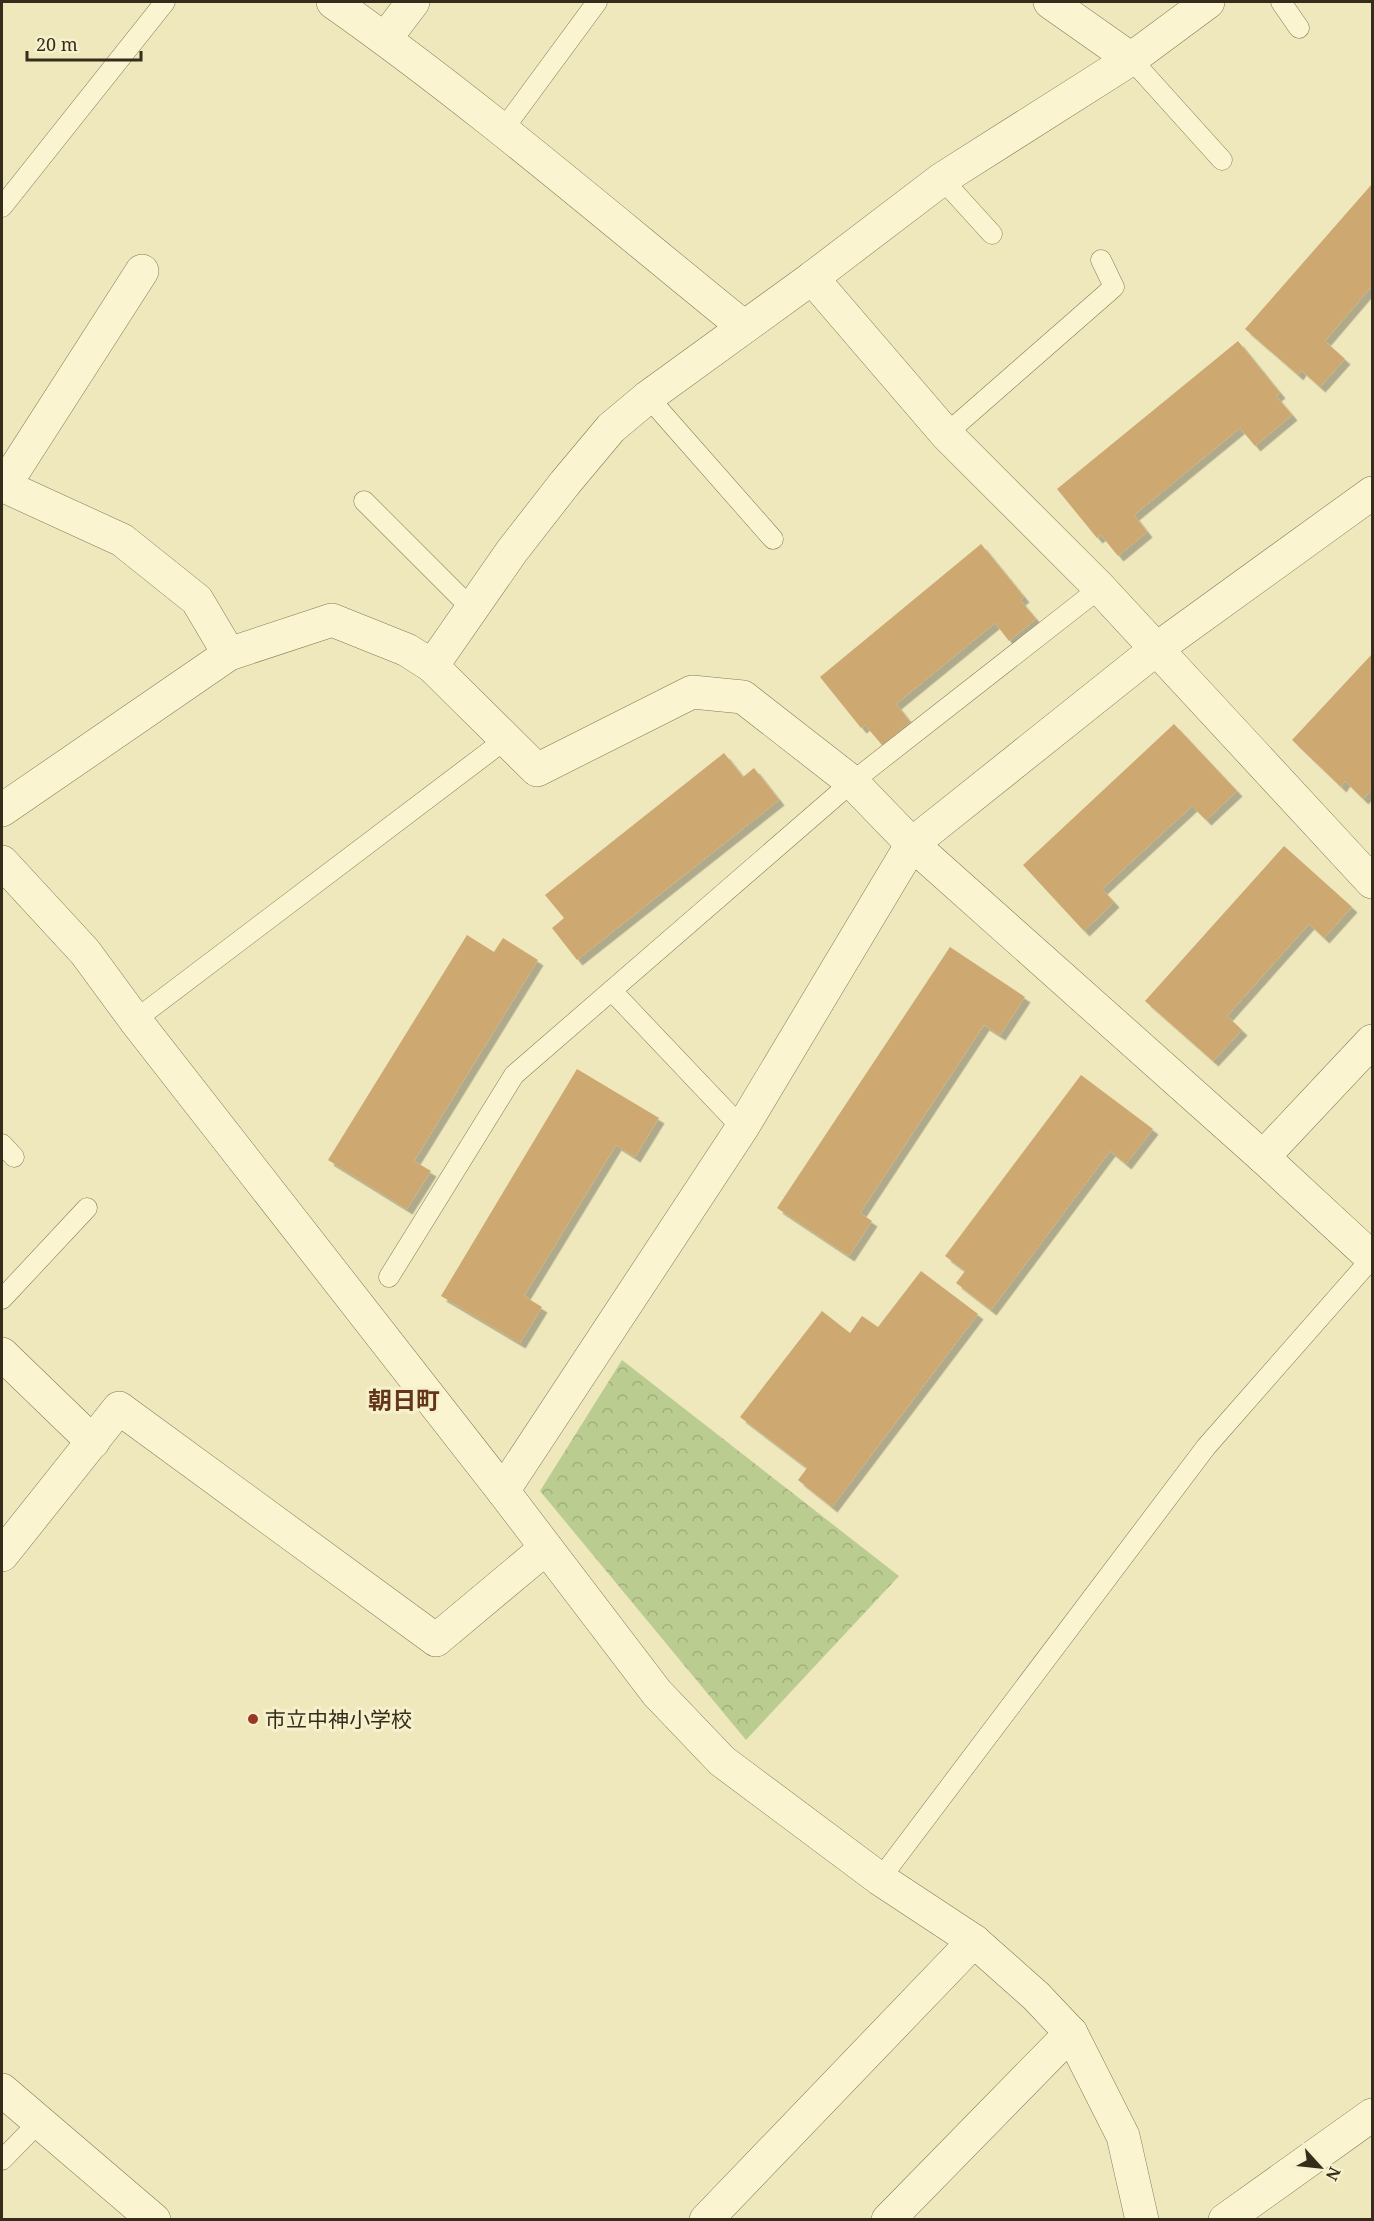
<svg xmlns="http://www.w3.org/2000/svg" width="1374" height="2221" font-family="'Noto Serif','Noto Sans JP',serif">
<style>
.forest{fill:url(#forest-crowns)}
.building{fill:#cea871;filter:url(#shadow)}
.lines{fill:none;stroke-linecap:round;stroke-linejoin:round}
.service-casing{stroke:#867856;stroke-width:21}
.minor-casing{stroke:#867856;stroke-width:34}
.service{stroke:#faf4d0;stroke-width:20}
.minor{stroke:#faf4d0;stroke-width:33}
.poi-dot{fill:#973824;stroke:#f6f1cc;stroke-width:2}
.labels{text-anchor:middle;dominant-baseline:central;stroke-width:6;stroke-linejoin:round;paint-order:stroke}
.poi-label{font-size:21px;fill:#352c1b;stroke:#f6f1cc;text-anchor:start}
.quarter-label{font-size:24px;font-weight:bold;fill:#633619;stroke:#f6f1cc}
</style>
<defs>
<pattern id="forest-crowns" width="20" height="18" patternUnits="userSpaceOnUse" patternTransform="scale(1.5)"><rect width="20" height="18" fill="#bbcc91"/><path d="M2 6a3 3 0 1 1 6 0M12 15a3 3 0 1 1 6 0" fill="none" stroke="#a1af7c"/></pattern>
<filter id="shadow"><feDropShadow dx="5.5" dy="5.5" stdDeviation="0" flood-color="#0004"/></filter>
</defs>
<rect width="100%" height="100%" fill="#efe8bd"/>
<path class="forest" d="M 622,1360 L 899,1576 L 746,1740 L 540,1491 Z"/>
<g class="building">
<path d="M 1372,184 L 1372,286 L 1325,341 L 1345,359 L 1320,387 L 1301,370 L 1298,375 L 1245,329 Z"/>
<path d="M 1238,341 L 1280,393 L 1276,396 L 1292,415 L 1255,446 L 1240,428 L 1134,515 L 1147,532 L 1118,556 L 1101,535 L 1097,538 L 1057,489 Z"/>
<path d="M 981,544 L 1024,597 L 1020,600 L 1036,619 L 1009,641 L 995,623 L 896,704 L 910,722 L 882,745 L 865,725 L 861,728 L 820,677 Z"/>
<path d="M 1372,654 L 1372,789 L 1363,799 L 1345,781 L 1341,787 L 1292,740 Z"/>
<path d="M 1174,724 L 1237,791 L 1206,820 L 1192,806 L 1102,889 L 1114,902 L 1084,931 L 1023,865 Z"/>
<path d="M 724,753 L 743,777 L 754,768 L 779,800 L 577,960 L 552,928 L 564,918 L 545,895 Z"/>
<path d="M 1284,846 L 1352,907 L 1324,938 L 1309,924 L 1227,1016 L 1242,1030 L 1213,1061 L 1145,1001 Z"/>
<path d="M 467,935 L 494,952 L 503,938 L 538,960 L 414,1161 L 431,1171 L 407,1209 L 328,1160 Z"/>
<path d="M 950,947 L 1025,997 L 1000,1035 L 984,1025 L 860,1213 L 872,1221 L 849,1256 L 777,1208 Z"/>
<path d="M 577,1069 L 659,1118 L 635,1157 L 616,1145 L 524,1296 L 542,1307 L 520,1343 L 441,1296 Z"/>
<path d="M 1081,1075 L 1153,1129 L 1126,1164 L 1110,1151 L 991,1310 L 956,1283 L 965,1271 L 945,1256 Z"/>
<path d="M 921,1271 L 978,1314 L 832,1507 L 798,1480 L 807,1468 L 740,1417 L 822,1311 L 850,1333 L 862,1316 L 878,1327 Z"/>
</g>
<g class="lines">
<g class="service-casing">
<g id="service">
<path d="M 1281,2 L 1299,28"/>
<path d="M 1131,59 L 1222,160"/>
<path d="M 502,131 L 597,2"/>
<path d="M 942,179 L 992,234"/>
<path d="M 2,207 L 165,2"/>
<path d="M 648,397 L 773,539"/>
<path d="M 946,434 L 1114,287 L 1101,260"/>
<path d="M 364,501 L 472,609"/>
<path d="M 612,991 L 742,1128"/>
<path d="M 135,1020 L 506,739"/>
<path d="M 2,1144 L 14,1157"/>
<path d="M 389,1277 L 514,1075 L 852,782 L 1100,588"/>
<path d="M 2,1299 L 87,1208"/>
<path d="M 880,1879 L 1206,1447 L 1372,1258"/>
<path d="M 2,2160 L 38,2123"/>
</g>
</g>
<g class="minor-casing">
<g id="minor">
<path d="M 333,2 C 475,102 608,217 744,327"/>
<path d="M 1050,2 L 1131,59"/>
<path d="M 385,39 L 413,2"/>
<path d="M 142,271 L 4,486 L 122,540 L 197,600 L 229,654"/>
<path d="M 812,278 L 946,434 L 1100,588 L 1372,882"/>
<path d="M 432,666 L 512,551 L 565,483 L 611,428 L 648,397 L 812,278 L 942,179 L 1131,59 L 1208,2"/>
<path d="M 2,810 L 229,654 L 332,620 L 407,650 L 432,666 L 537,770 L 692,692 L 743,697 L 852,782 L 912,844 L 1263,1157 L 1372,1258"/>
<path d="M 2,862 L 85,952 L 135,1020 L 503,1491 L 657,1693 L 722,1761 L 880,1879 L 974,1941 L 1036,1996 L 1071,2033 L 1123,2136 L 1142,2220"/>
<path d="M 1263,1157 L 1372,1041"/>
<path d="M 2,1354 L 93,1442"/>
<path d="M 503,1491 L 742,1128 L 912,844 L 1155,650 L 1372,493"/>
<path d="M 2,1555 L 119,1408 L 436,1640 L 546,1548"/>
<path d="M 2,2090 L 154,2220"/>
<path d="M 706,2220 L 974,1941"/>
<path d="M 888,2220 L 1071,2033"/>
<path d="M 1225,2220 L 1372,2115"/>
</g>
</g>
<use href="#service" class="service"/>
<use href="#minor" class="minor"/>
</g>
<circle class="poi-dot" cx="253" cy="1719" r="6"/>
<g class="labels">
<g class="poi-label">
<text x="265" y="1719">市立中神小学校</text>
</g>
<g class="quarter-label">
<text x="404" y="1399">朝日町</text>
</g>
</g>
<rect width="1374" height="2221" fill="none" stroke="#352c1b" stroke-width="6"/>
<g transform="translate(1320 2167) rotate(117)" stroke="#f6f1cc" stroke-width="4.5" paint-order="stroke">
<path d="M0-4.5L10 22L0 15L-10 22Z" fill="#352c1b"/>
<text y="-9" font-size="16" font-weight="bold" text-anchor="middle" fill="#352c1b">N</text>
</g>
<path d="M27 51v9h114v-9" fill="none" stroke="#352c1b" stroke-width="3"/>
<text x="36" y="51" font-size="18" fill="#352c1b" stroke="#f6f1cc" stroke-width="4.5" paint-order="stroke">20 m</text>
</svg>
